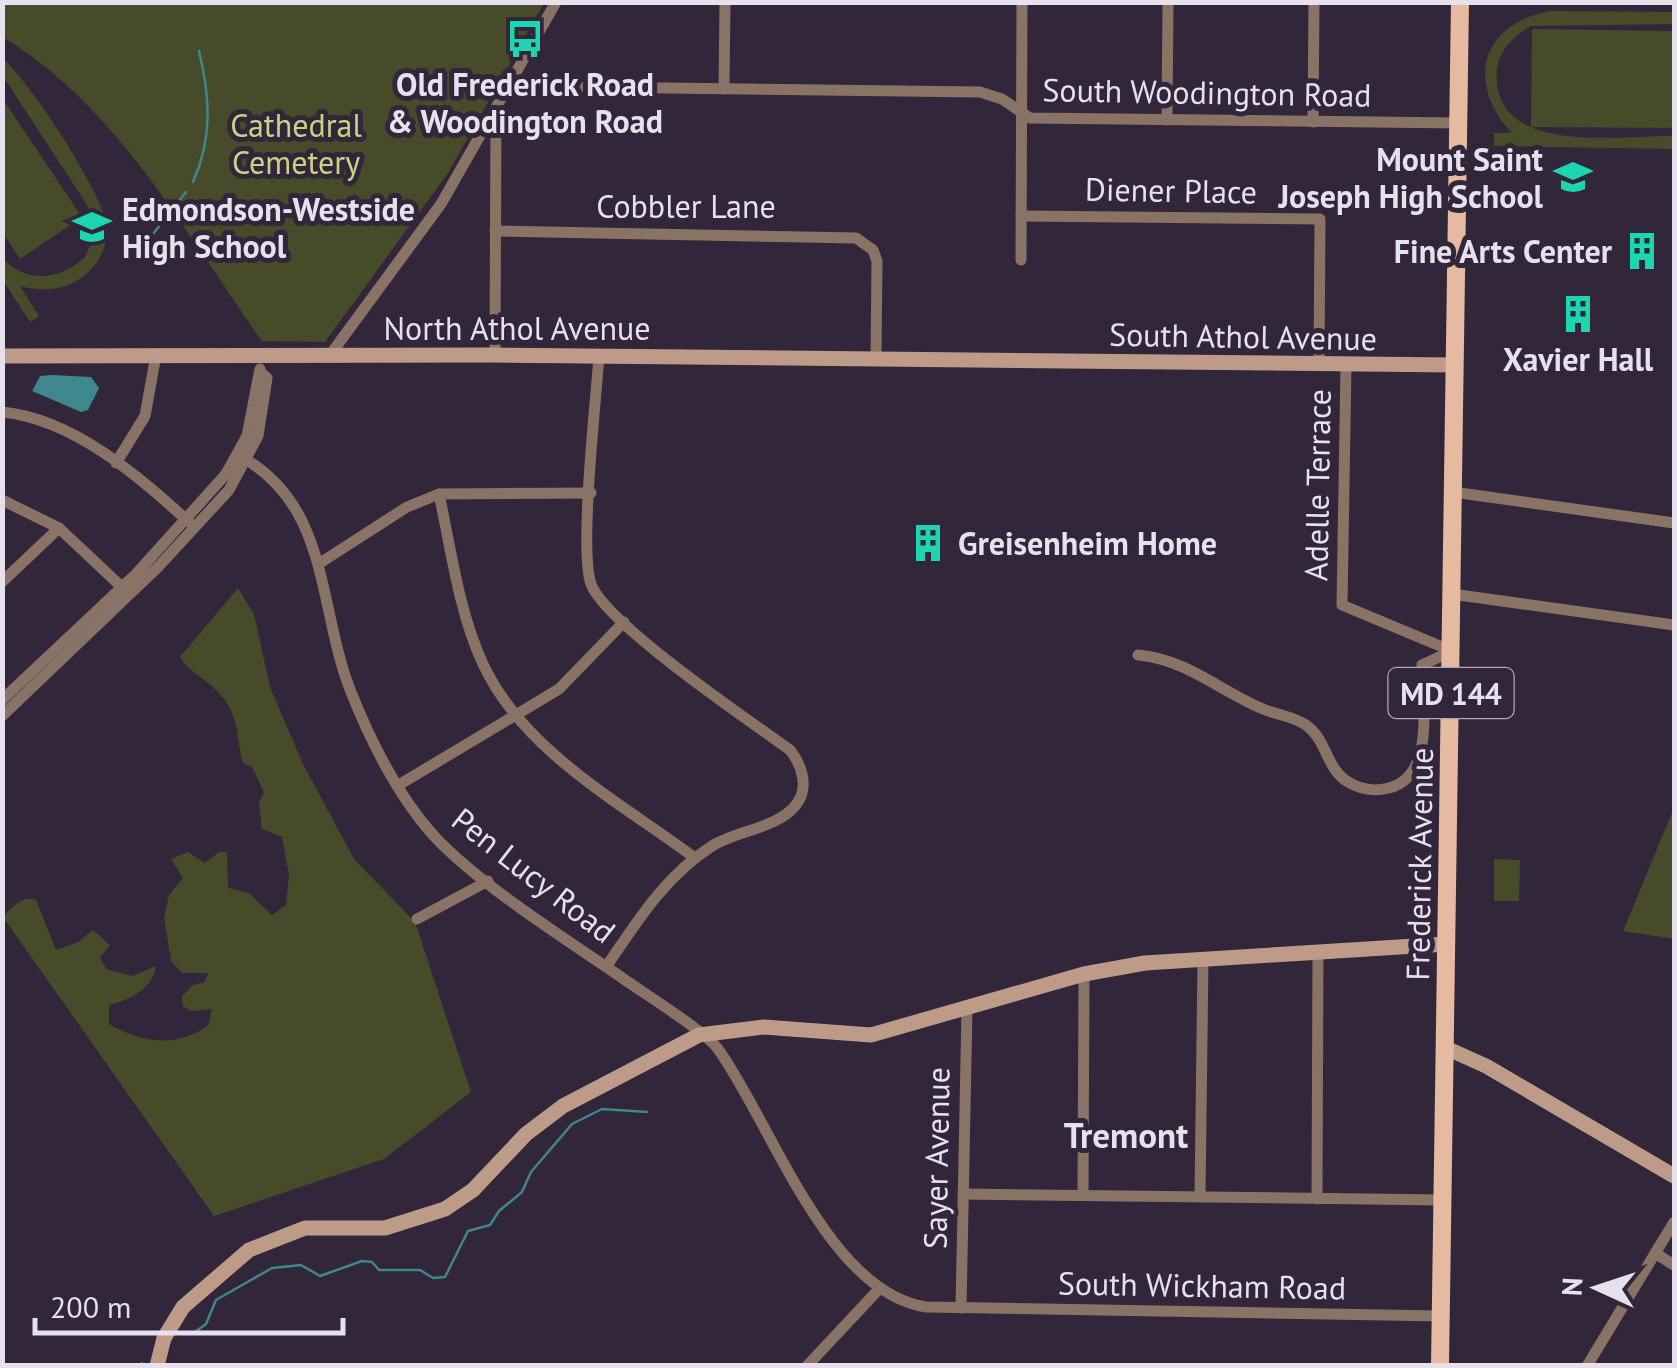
<svg xmlns="http://www.w3.org/2000/svg" width="1677" height="1368" font-family="'PT Sans',sans-serif">
<style>
.green{fill:#484b29}
.water{fill:#3e878c}
.lines{fill:none;stroke-linecap:round;stroke-linejoin:round}
.stream{stroke:#3e878c;stroke-width:2.5}
.street{stroke:#897367;stroke-width:11}
.secondary{stroke:#bd9b88;stroke-width:15}
.primary{stroke:#e6b9a1;stroke-width:18}
.labels{text-anchor:middle;dominant-baseline:central;stroke-width:10;stroke-linejoin:round;paint-order:stroke}
.shield{fill:#32263a;stroke:#b1a8b7;stroke-width:2.5}
.shield-label{font-size:30px;font-weight:bold;fill:#e7e0ed}
.poi-label{font-size:32px;font-weight:bold;fill:#e7e0ed;stroke:#32263a}
.street-label{font-size:32px;fill:#e7e0ed;stroke:#32263a}
.park-label{font-size:32px;fill:#cad384;stroke:#32263a}
.neighbourhood-label{font-size:35px;font-weight:bold;fill:#e7e0ed;stroke:#32263a}
</style>
<rect width="100%" height="100%" fill="#32263a"/>
<g class="green">
<path d="M 2,3 L 3,2 L 544,3 L 448,173 L 325,342 L 262,341 C 185,233 118,107 3,37 Z"/>
<path d="M 1551,11 L 1674,12 L 1674,24 L 1531,26 C 1509,39 1494,56 1497,83 C 1504,155 1623,135 1674,136 L 1674,149 L 1494,146 L 1494,133 L 1512,133 C 1464,82 1482,23 1551,11 Z"/>
<path d="M 1532,29 L 1674,31 L 1674,128 L 1531,127 Z"/>
<path d="M 3,59 C 28,79 106,197 107,228 C 108,247 99,263 85,275 C 66,291 43,292 20,286 L 39,316 L 30,322 L 3,280 L 3,259 C 28,284 60,280 85,257 L 94,237 L 91,211 L 3,76 Z"/>
<path d="M 2,98 L 82,217 L 20,259 L 3,233 Z"/>
<path d="M 238,588 L 254,614 L 270,687 L 303,764 L 354,859 L 415,922 L 471,1092 L 384,1159 L 214,1216 L 3,917 C 12,907 22,895 36,900 L 56,950 L 78,942 L 93,930 L 110,945 L 100,957 L 106,969 L 132,976 L 156,966 C 153,989 130,1000 109,1005 L 109,1024 C 143,1043 174,1048 208,1026 L 212,1009 L 191,1011 L 183,1006 L 182,996 L 193,985 L 205,982 L 208,973 L 182,973 L 171,961 L 164,918 L 169,895 L 183,878 L 171,859 L 188,852 L 205,863 L 219,852 L 227,852 L 228,888 L 249,893 L 272,915 L 286,905 L 289,875 L 282,837 L 262,829 L 259,803 L 264,792 L 252,767 L 243,763 C 235,733 241,714 215,689 C 204,678 189,672 180,657 Z"/>
<path d="M 1674,808 L 1674,939 L 1623,931 Z"/>
<path d="M 1494,859 L 1520,860 L 1519,901 L 1494,901 Z"/>
</g>
<path class="water" d="M 52,375 L 91,377 L 99,388 L 88,410 L 81,412 L 32,391 L 40,376 Z"/>
<g class="lines">
<g class="stream">
<path d="M 193,182 C 213,137 210,97 199,51"/>
<path d="M 149,239 L 186,192"/>
<path d="M 195,1332 L 206,1324 L 216,1300 L 272,1268 L 301,1265 L 320,1276 L 362,1261 L 372,1262 L 379,1270 L 420,1270 L 433,1278 L 445,1277 L 468,1231 L 490,1225 L 499,1211 L 522,1192 L 531,1172 L 572,1124 L 602,1109 L 647,1112"/>
<path d="M 140,1366 L 142,1363"/>
</g>
<g class="street">
<path d="M 507,86 L 980,92 L 1002,99 L 1030,118 L 1459,123"/>
<path d="M 724,89 L 725,2"/>
<path d="M 1167,120 L 1168,2"/>
<path d="M 1313,122 L 1314,2"/>
<path d="M 1021,216 L 1320,219 L 1319,365"/>
<path d="M 495,231 L 856,238 L 873,250 L 877,261 L 876,359"/>
<path d="M 1021,260 L 1022,2"/>
<path d="M 330,355 L 441,204 L 556,2"/>
<path d="M 495,355 L 496,109"/>
<path d="M 599,356 C 596,400 579,550 591,584 C 606,624 750,721 790,750 C 802,765 810,789 795,806 C 777,828 736,831 712,846 C 665,876 637,922 606,967"/>
<path d="M 1346,365 L 1342,605 L 1452,651"/>
<path d="M 2,412 C 74,419 138,476 190,523"/>
<path d="M 238,455 C 331,504 317,607 351,692 C 371,742 398,796 434,836 C 481,886 563,937 621,977 C 643,993 705,1031 718,1049 C 771,1122 827,1292 926,1307 L 1441,1316"/>
<path d="M 116,463 L 145,416 L 156,355"/>
<path d="M 1453,492 L 1674,523"/>
<path d="M 439,494 C 451,549 459,613 483,664 C 524,752 620,802 695,858"/>
<path d="M 2,500 L 59,528 L 126,591"/>
<path d="M 320,563 L 407,507 L 439,494 L 591,493"/>
<path d="M 2,582 L 59,528"/>
<path d="M 1452,594 L 1674,625"/>
<path d="M 1138,655 C 1186,659 1220,691 1263,709 C 1277,715 1293,716 1306,725 C 1326,739 1326,766 1345,780 C 1358,789 1374,792 1389,788 C 1436,776 1422,702 1422,665 L 1452,651"/>
<path d="M 2,700 L 137,573 L 226,474 L 247,436 L 260,369"/>
<path d="M 2,716 L 158,567 L 229,490 L 258,436 L 267,378 L 260,372"/>
<path d="M 397,786 L 559,689 L 624,622"/>
<path d="M 417,919 L 488,881"/>
<path d="M 963,1194 L 1444,1200"/>
<path d="M 1083,1195 L 1084,974"/>
<path d="M 1200,1197 L 1203,959"/>
<path d="M 1317,1199 L 1318,952"/>
<path d="M 1655,1253 L 1674,1265"/>
<path d="M 961,1308 L 967,1009"/>
<path d="M 807,1366 L 880,1288"/>
<path d="M 1587,1366 L 1674,1222"/>
</g>
<g class="secondary">
<path d="M 2,356 L 495,355 L 1454,365"/>
<path d="M 1446,1048 L 1486,1066 L 1674,1176"/>
<path d="M 157,1366 L 164,1338 L 183,1307 L 249,1250 L 305,1228 L 385,1228 L 445,1209 L 473,1190 L 526,1134 L 563,1106 L 699,1035 L 764,1027 L 871,1035 L 1084,974 L 1145,963 L 1447,944"/>
</g>
<path class="primary" d="M 1440,1366 L 1460,2"/>
</g>
<defs>
<g id="bus-bare" transform="scale(3)"><path d="M-5-6H5V4H4V6H2V4H-2V6H-4V4H-5ZM-3.5-4V0h7V-4ZM-3.5 1.2v1.5H-2V1.2ZM2 1.2v1.5H3.5V1.2Z" fill="#1cd5b1" stroke="#32263a" stroke-width="2.5" paint-order="stroke"/></g>
<g id="school-bare" transform="scale(3)"><path d="M0-5L7-2L0 1L-7-2ZM-4 1L0 2.5L4 1V4Q0 6-4 4Z" fill="#1cd5b1" stroke="#32263a" stroke-width="2.5" paint-order="stroke"/></g>
<g id="building-bare" transform="scale(3)"><path d="M-4-6H4V6H1V3H-1V6H-4ZM-2.5-4.3h1.7v1.8h-1.7ZM.8-4.3h1.7v1.8H.8ZM-2.5-1h1.7V.8h-1.7ZM.8-1h1.7V.8H.8Z" fill="#1cd5b1" stroke="#32263a" stroke-width="2.5" paint-order="stroke"/></g>
</defs>
<g fill-rule="evenodd">
<use href="#bus-bare" x="525" y="39"/>
<use href="#school-bare" x="1573" y="177"/>
<use href="#school-bare" x="92" y="227"/>
<use href="#building-bare" x="1642" y="251"/>
<use href="#building-bare" x="1578" y="314"/>
<use href="#building-bare" x="928" y="543"/>
</g>
<g class="labels">
<rect class="shield" x="1388.5" y="668" width="125" height="50" rx="8"/>
<g class="shield-label">
<text x="1451" y="693">MD 144</text>
</g>
<g class="poi-label">
<text x="525" y="84">Old Frederick Road<tspan x="525" dy="37">&amp; Woodington Road</tspan></text>
<text x="1543" y="159" text-anchor="end">Mount Saint<tspan x="1543" dy="37">Joseph High School</tspan></text>
<text x="122" y="209" text-anchor="start">Edmondson-Westside<tspan x="122" dy="37">High School</tspan></text>
<text x="1612" y="251" text-anchor="end">Fine Arts Center</text>
<text x="1578" y="359">Xavier Hall</text>
<text x="958" y="543" text-anchor="start">Greisenheim Home</text>
</g>
<g class="street-label">
<text transform="translate(1207 92) rotate(1)">South Woodington Road</text>
<text transform="translate(1171 190) rotate(1)">Diener Place</text>
<text x="686" y="206">Cobbler Lane</text>
<text x="517" y="328">North Athol Avenue</text>
<text transform="translate(1243 336) rotate(1)">South Athol Avenue</text>
<text transform="translate(1317 485) rotate(-89)">Adelle Terrace</text>
<text transform="translate(1419 864) rotate(-89)">Frederick Avenue</text>
<text transform="translate(534 875) rotate(38)">Pen Lucy Road</text>
<text transform="translate(936 1158) rotate(-89)">Sayer Avenue</text>
<text transform="translate(1202 1285) rotate(1)">South Wickham Road</text>
</g>
<g class="park-label">
<text x="296" y="125">Cathedral<tspan x="296" dy="37">Cemetery</tspan></text>
</g>
<g class="neighbourhood-label">
<text x="1126" y="1135">Tremont</text>
</g>
</g>
<rect width="1677" height="1368" fill="none" stroke="#e7e0ed" stroke-width="10"/>
<g transform="translate(1597 1288) rotate(273)" stroke="#32263a" stroke-width="8" paint-order="stroke">
<path d="M0-8L18 38L0 25L-18 38Z" fill="#e7e0ed"/>
<text y="-15" font-size="28" font-weight="bold" text-anchor="middle" fill="#e7e0ed">N</text>
</g>
<path d="M35 1318v15h308v-15" fill="none" stroke="#e7e0ed" stroke-width="5"/>
<text x="50" y="1318" font-size="30" fill="#e7e0ed" stroke="#32263a" stroke-width="8" paint-order="stroke">200 m</text>
</svg>
